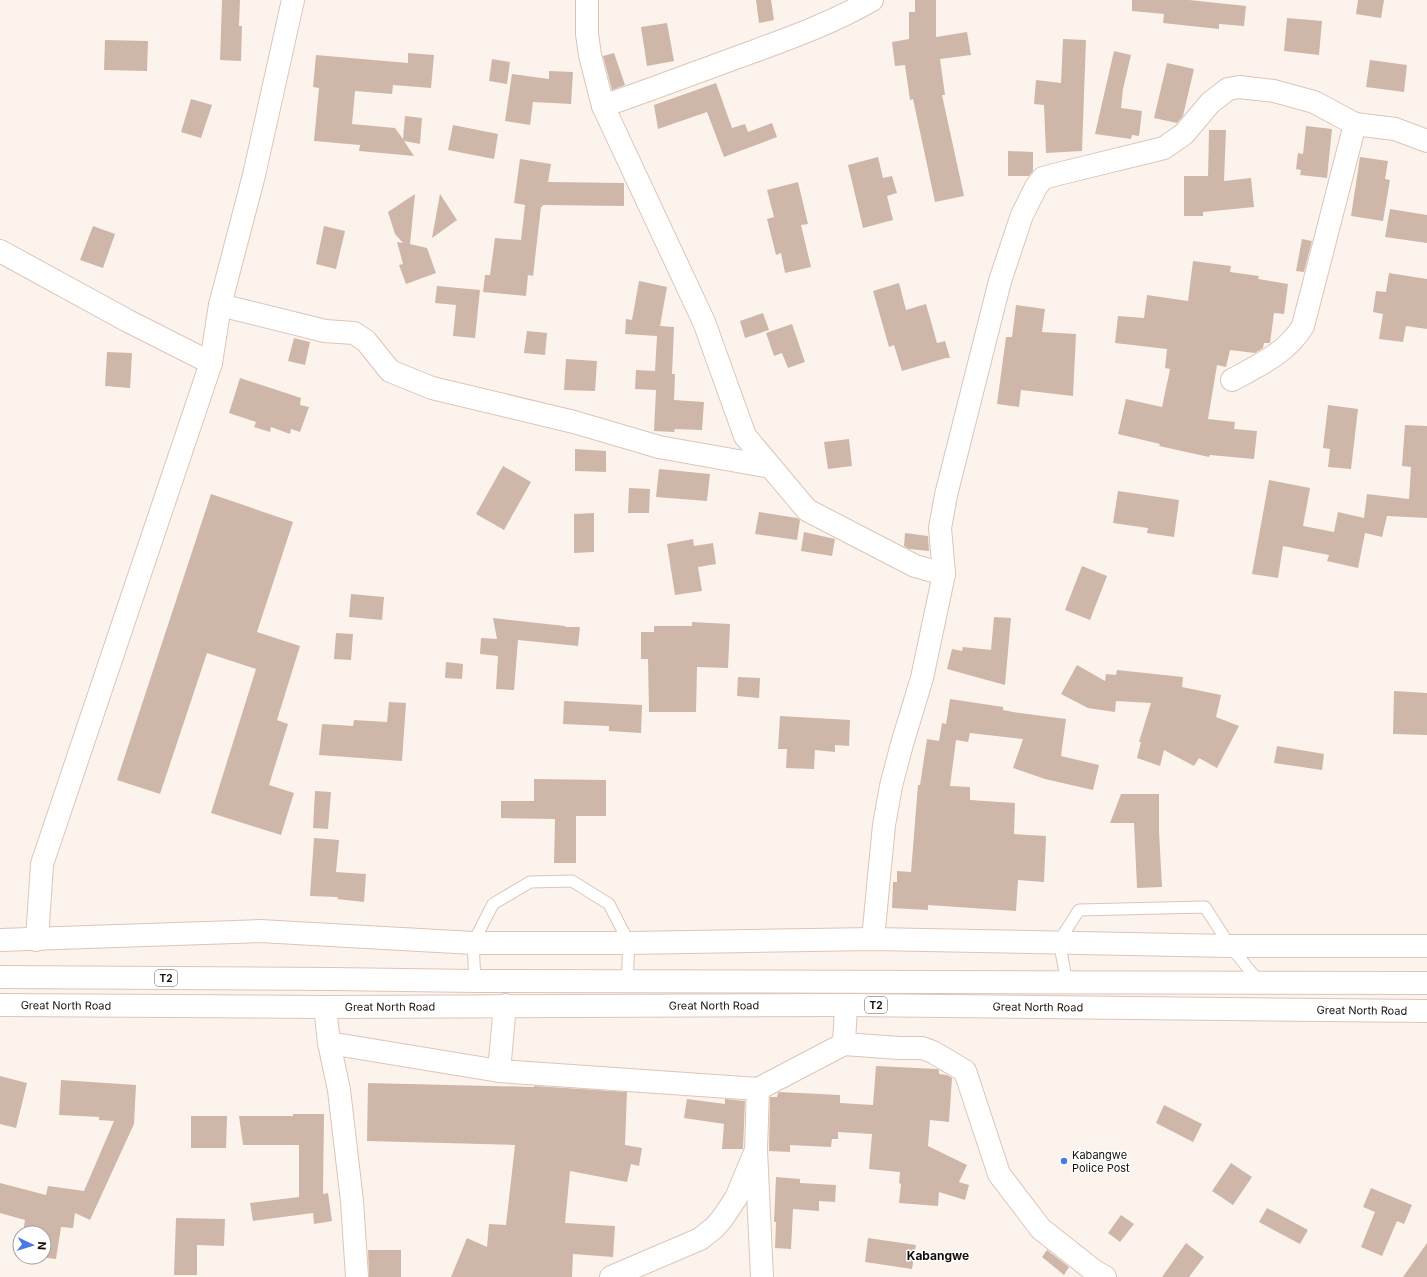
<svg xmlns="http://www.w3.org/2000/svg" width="1427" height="1277" font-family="Inter,sans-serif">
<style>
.building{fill:#ceb7a8}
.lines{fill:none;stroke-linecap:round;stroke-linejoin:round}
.service-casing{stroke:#dcc5b6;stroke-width:13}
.minor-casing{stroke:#dcc5b6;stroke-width:24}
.primary-casing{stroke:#dcc5b6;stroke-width:24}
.service{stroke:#fff;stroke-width:11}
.minor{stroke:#fff;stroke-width:22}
.primary{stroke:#fff;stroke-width:22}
.poi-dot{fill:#4978ea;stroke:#fff;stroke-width:1.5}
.labels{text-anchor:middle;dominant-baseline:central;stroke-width:3;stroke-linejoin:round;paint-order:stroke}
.shield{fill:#fff;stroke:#5c5753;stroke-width:1}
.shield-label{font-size:10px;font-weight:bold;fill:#160f09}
.street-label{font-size:11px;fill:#160f09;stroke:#fff}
.poi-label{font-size:11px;fill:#160f09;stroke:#fff;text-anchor:start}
.neighbourhood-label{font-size:12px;font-weight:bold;fill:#160f09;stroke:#fff}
</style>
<rect width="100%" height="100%" fill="#fdf3ed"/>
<g class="building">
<path d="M 222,0 L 240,0 L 239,26 L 242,26 L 241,61 L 220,60 Z"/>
<path d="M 756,0 L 771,0 L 774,20 L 759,23 Z"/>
<path d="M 915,0 L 936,0 L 936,37 L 967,32 L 971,55 L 940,59 L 945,95 L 942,95 L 964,196 L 935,202 L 913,99 L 910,100 L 905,65 L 895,66 L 892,42 L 909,39 L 909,12 L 915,12 Z"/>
<path d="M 1132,0 L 1189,0 L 1246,6 L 1244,26 L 1219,24 L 1219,29 L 1163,23 L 1164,14 L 1132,11 Z"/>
<path d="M 1358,0 L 1384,0 L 1381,18 L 1356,14 Z"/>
<path d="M 1287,18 L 1322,21 L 1319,55 L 1284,51 Z"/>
<path d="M 667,23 L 674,61 L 647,66 L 641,27 Z"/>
<path d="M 1063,39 L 1086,40 L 1082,151 L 1046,153 L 1044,105 L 1034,104 L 1036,80 L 1061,83 Z"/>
<path d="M 105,40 L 148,41 L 147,71 L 104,70 Z"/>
<path d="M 1114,51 L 1131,55 L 1123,89 L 1121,108 L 1142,111 L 1139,136 L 1132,135 L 1131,139 L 1095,134 Z"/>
<path d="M 408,53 L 434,55 L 431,88 L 393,85 L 392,94 L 355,91 L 352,124 L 395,128 L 403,139 L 405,116 L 422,118 L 420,144 L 404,141 L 414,156 L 359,151 L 360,145 L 314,141 L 319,88 L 313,87 L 316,55 L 408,63 Z"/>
<path d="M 614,53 L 625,85 L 612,90 L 603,56 Z"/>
<path d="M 492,59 L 510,62 L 507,84 L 489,81 Z"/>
<path d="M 1370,60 L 1407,65 L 1404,92 L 1366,87 Z"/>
<path d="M 1167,63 L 1194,69 L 1183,116 L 1177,123 L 1154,118 Z"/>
<path d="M 549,71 L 573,72 L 571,104 L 533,102 L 530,125 L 505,121 L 512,74 L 549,79 Z"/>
<path d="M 716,83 L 732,128 L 745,124 L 748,132 L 772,123 L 777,137 L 724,157 L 707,112 L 658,129 L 654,105 Z"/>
<path d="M 191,99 L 212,105 L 201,138 L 181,132 Z"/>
<path d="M 453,125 L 498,134 L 494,159 L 448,150 Z"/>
<path d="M 1306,126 L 1332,129 L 1327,178 L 1300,175 L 1301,170 L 1296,169 L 1298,153 L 1303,154 Z"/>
<path d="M 1209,130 L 1226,130 L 1224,181 L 1251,178 L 1254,207 L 1203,212 L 1203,216 L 1184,216 L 1184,176 L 1208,176 Z"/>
<path d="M 1008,151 L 1033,152 L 1033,171 L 1029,176 L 1008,176 Z"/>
<path d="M 878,157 L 883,178 L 892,176 L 897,193 L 887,196 L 893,220 L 863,228 L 848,165 Z"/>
<path d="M 1360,157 L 1388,161 L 1385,179 L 1390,180 L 1383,221 L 1351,216 Z"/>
<path d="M 520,159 L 551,164 L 548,182 L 624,183 L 624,206 L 543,205 L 542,207 L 541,207 L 533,276 L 528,275 L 526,296 L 483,292 L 485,275 L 490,275 L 495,238 L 521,240 L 525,205 L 514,203 Z"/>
<path d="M 798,182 L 808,224 L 801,225 L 811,267 L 785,273 L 781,253 L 776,255 L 767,219 L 774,217 L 767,190 Z"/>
<path d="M 415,194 L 410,244 L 427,248 L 436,273 L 406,284 L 399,265 L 403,264 L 397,242 L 403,243 L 395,234 L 388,212 Z"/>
<path d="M 440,194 L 457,220 L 432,238 Z"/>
<path d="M 1390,209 L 1427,215 L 1427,243 L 1385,237 Z"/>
<path d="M 93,226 L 115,234 L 103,268 L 80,260 Z"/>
<path d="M 324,226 L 345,231 L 336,269 L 316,264 Z"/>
<path d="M 1302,239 L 1312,241 L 1304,272 L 1296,271 Z"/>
<path d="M 1193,261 L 1231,266 L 1230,272 L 1259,276 L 1258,279 L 1288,284 L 1284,314 L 1274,313 L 1270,343 L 1264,343 L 1263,348 L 1255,353 L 1230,350 L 1226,367 L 1217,365 L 1208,419 L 1235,422 L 1234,429 L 1257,431 L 1254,459 L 1210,455 L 1209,457 L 1159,446 L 1160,444 L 1118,434 L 1126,399 L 1162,407 L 1170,369 L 1165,368 L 1167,349 L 1115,343 L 1118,316 L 1144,318 L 1147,295 L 1188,301 Z"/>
<path d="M 1389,273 L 1427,279 L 1427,329 L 1406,326 L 1403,342 L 1379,339 L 1383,314 L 1373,312 L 1376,291 L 1386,292 Z"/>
<path d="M 639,281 L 667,287 L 660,326 L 674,327 L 672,374 L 675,374 L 674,400 L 704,402 L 702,430 L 675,429 L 674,432 L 654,431 L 656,390 L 635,389 L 636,370 L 655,371 L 657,336 L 625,334 L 626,319 L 632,320 Z"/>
<path d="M 899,283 L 906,310 L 926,304 L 937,343 L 945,341 L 950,358 L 946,358 L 902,371 L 894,345 L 889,347 L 873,291 Z"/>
<path d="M 437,286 L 480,290 L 475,338 L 453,336 L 456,305 L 435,303 Z"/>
<path d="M 1016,305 L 1045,309 L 1042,332 L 1076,334 L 1073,396 L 1021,390 L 1019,407 L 997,404 L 1006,337 L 1012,337 Z"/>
<path d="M 763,313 L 769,330 L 745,338 L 740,321 Z"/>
<path d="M 792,324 L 805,362 L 788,368 L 782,353 L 774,356 L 766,333 Z"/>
<path d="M 527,331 L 547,333 L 545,355 L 524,353 Z"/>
<path d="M 294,338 L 310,342 L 305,365 L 288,361 Z"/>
<path d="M 107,352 L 132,353 L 130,388 L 105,386 Z"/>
<path d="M 566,359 L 597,361 L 595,391 L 564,390 Z"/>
<path d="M 240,378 L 301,398 L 300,405 L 309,407 L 300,432 L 291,429 L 290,434 L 271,427 L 270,432 L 254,427 L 256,422 L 229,413 Z"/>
<path d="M 1328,405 L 1358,409 L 1351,469 L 1328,467 L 1330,449 L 1323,448 Z"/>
<path d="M 1405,425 L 1427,426 L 1427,518 L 1387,516 L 1382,537 L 1365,533 L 1358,568 L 1327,561 L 1329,555 L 1283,546 L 1278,578 L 1252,574 L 1269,480 L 1310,488 L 1303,526 L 1334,532 L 1338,512 L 1364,518 L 1367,494 L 1409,499 L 1411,467 L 1402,466 Z"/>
<path d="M 849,439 L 852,466 L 828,469 L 824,442 Z"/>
<path d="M 575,449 L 606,451 L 606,472 L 575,471 Z"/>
<path d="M 503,466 L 531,482 L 504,530 L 476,514 Z"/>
<path d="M 659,469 L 710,474 L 707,501 L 656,497 Z"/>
<path d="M 629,488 L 650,489 L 649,513 L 628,513 Z"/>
<path d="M 1118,491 L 1179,500 L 1174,537 L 1147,533 L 1148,528 L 1113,523 Z"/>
<path d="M 211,494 L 293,522 L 257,632 L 300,646 L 277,720 L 288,724 L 269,785 L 294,793 L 281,835 L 211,813 L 256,669 L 207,653 L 160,794 L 117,780 Z"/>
<path d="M 759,512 L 797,518 L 800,520 L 797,540 L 755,534 Z"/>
<path d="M 594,513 L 594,552 L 574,553 L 574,514 Z"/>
<path d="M 804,532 L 835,539 L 832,556 L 801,551 Z"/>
<path d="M 905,533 L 928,536 L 929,551 L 909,549 L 904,546 Z"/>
<path d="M 693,539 L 694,546 L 713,543 L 716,564 L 698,567 L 702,591 L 675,595 L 667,544 Z"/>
<path d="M 1082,566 L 1107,576 L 1090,620 L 1065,610 Z"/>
<path d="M 351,594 L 384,597 L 382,620 L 349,617 Z"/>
<path d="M 994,617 L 1011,618 L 1005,685 L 947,669 L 952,649 L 962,651 L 963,647 L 991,650 Z"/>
<path d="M 493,618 L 565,626 L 566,627 L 580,627 L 578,646 L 518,640 L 514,690 L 496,689 L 498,656 L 480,654 L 481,638 L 497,639 Z"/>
<path d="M 692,622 L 730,624 L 728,668 L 697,667 L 696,712 L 649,712 L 648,659 L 641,659 L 641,632 L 654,632 L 654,626 L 692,626 Z"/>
<path d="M 336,633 L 353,634 L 351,660 L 334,659 Z"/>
<path d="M 446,662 L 463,664 L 462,679 L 445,678 Z"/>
<path d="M 1077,665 L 1105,681 L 1106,674 L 1116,675 L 1117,670 L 1183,677 L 1182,687 L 1221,695 L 1216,717 L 1239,726 L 1217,768 L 1199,758 L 1194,766 L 1164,750 L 1160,766 L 1137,758 L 1141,742 L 1139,742 L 1151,703 L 1116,701 L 1115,712 L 1088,708 L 1061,694 Z"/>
<path d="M 738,677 L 760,678 L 759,698 L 737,696 Z"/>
<path d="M 1394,691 L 1427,693 L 1427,735 L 1393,734 Z"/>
<path d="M 950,699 L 1003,707 L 1003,710 L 1013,712 L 1066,719 L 1061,756 L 1099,765 L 1093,790 L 1045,779 L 1013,768 L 1023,739 L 970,733 L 968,742 L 956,740 L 950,786 L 970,787 L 970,800 L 1015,803 L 1014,834 L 1046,836 L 1044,882 L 1018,880 L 1016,911 L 928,905 L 928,910 L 892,908 L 893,882 L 897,882 L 897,871 L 911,872 L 918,785 L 920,785 L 927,739 L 939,741 L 942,723 L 946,724 Z"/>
<path d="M 564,701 L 642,705 L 641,733 L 609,731 L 609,726 L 563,724 Z"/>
<path d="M 389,702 L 406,703 L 402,761 L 319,755 L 322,724 L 353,726 L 354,720 L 387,722 Z"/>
<path d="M 780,716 L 850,720 L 849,746 L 835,745 L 835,752 L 815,750 L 814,769 L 786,768 L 787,749 L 778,749 Z"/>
<path d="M 1277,746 L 1324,754 L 1322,770 L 1274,763 Z"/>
<path d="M 534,779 L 606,780 L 606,816 L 576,816 L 576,863 L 554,863 L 555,819 L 501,818 L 501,801 L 534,801 Z"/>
<path d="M 315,791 L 331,792 L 328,829 L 313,828 Z"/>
<path d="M 1121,794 L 1159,794 L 1159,831 L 1162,887 L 1137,888 L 1134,823 L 1110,823 Z"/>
<path d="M 314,838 L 339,840 L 336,872 L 366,874 L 364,902 L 337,899 L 338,897 L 310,896 Z"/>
<path d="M 876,1066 L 937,1069 L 939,1070 L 939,1074 L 947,1075 L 952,1078 L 949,1122 L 930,1120 L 928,1146 L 967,1165 L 959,1182 L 969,1185 L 965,1200 L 939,1192 L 938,1206 L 899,1203 L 901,1184 L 899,1183 L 900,1172 L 869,1169 L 872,1134 L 838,1132 L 838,1139 L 832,1139 L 831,1147 L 790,1145 L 790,1152 L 769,1151 L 770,1097 L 777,1097 L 778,1093 L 779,1092 L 840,1095 L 840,1103 L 873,1105 Z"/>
<path d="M 0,1076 L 27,1083 L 16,1128 L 0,1124 Z"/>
<path d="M 61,1080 L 136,1085 L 134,1124 L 90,1220 L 75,1213 L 73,1228 L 61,1227 L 56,1259 L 39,1257 L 44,1257 L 44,1233 L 23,1233 L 25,1220 L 0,1213 L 0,1183 L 46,1195 L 48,1186 L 84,1191 L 114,1121 L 99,1120 L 99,1117 L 59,1115 Z"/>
<path d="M 368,1083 L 534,1087 L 534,1086 L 627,1092 L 625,1145 L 642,1148 L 639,1166 L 631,1164 L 627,1182 L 570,1171 L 565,1223 L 615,1226 L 613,1257 L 573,1254 L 572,1277 L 451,1277 L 467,1238 L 487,1247 L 489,1224 L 506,1225 L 515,1145 L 367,1141 Z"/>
<path d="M 687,1099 L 725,1104 L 725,1099 L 745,1101 L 743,1149 L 722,1149 L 724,1124 L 684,1118 Z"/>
<path d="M 1164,1105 L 1202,1124 L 1193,1142 L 1156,1123 Z"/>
<path d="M 293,1114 L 324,1114 L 323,1194 L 328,1193 L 332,1221 L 314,1224 L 313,1213 L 253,1221 L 250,1203 L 299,1197 L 299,1145 L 243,1145 L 239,1116 L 293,1116 Z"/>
<path d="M 191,1116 L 227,1116 L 226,1148 L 191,1148 Z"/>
<path d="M 1231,1163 L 1252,1177 L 1233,1205 L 1212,1191 Z"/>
<path d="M 776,1177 L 800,1179 L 800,1183 L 836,1185 L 835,1202 L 819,1201 L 819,1211 L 793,1209 L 791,1249 L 775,1248 L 776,1222 L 774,1222 Z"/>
<path d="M 1371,1188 L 1412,1205 L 1404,1224 L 1397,1221 L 1382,1256 L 1361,1247 L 1375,1212 L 1363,1207 Z"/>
<path d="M 1267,1208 L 1308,1230 L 1300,1244 L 1259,1222 Z"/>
<path d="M 1121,1215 L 1134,1224 L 1120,1242 L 1108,1233 Z"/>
<path d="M 176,1218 L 225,1219 L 224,1246 L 197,1245 L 197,1275 L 174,1275 Z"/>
<path d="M 868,1238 L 916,1245 L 912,1269 L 865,1262 Z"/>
<path d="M 1186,1243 L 1204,1257 L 1189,1277 L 1162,1277 Z"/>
<path d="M 1427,1243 L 1427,1277 L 1403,1277 Z"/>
<path d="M 368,1250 L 401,1250 L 401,1277 L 369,1277 Z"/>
<path d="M 1047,1250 L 1069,1267 L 1064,1275 L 1042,1257 Z"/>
</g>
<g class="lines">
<g class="service-casing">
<g id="service">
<path d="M 475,981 L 473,943 L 493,904 L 530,882 L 572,881 L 609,904 L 629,943 L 627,981"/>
<path d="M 1067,983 L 1059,941 L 1079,910 L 1205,907 L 1230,946 L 1260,983"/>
</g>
</g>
<g class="minor-casing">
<g id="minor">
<path d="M 587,0 L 587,34 L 590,55 L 603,106 L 704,322 L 745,436 L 807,510 L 915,566 L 944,574"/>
<path d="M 603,106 C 653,89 702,70 752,52 C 793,37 834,22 872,0"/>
<path d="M 0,251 L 128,321 L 211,363"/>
<path d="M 220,305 L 325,331 L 354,333 L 366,341 L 390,371 L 432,388 L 574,422 L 659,447 L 771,467"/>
<path d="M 1232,380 C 1259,365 1287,353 1303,326 L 1355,124"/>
<path d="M 873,939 L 884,825 L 891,786 L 902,744 L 922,678 L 944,574 L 940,528 L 946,495 L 1000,281 L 1022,215 L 1036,187 L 1043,178 L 1058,174 L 1164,148 L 1184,134 L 1210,103 L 1228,89 L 1239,87 L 1274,91 L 1314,102 L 1355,124 L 1395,129 L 1427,141"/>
<path d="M 0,940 L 260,931 L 473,943 L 629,943 L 873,939 L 1230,946 L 1427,946"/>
<path d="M 37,940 L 42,864 L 211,363 L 220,305 L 254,175 L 293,0"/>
<path d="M 846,1005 L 844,1044 L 899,1048 L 922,1048 L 933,1052 L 965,1071 L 999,1174 L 1041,1229 L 1093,1270 L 1105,1277"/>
<path d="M 325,1007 L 329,1043 L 339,1090 L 352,1201 L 357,1277"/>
<path d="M 329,1043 L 499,1071 L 758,1089 L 844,1044"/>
<path d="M 499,1071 L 505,1005"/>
<path d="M 758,1089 L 756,1150 L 762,1277"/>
<path d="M 611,1277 L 700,1239 L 714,1228 L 722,1219 L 736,1198 L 756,1150"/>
</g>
</g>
<g class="primary-casing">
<g id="primary">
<path d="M 0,977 L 332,979 L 475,981 L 1427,983"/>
<path id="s1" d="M 0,1005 L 325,1007 L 846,1005 L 1427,1011"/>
</g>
</g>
<use href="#service" class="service"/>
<use href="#minor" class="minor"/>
<use href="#primary" class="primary"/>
</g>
<circle class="poi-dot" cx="1064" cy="1161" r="4"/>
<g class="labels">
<g class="shield">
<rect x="155" y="970" width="22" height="16" rx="3"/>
<rect x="865" y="997" width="22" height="16" rx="3"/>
</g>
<g class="shield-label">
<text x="166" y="978">T2</text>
<text x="876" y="1005">T2</text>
</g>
<g class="street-label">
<text stroke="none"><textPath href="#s1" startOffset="714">Great North Road</textPath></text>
<text stroke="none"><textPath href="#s1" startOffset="66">Great North Road</textPath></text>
<text stroke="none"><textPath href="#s1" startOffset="390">Great North Road</textPath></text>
<text stroke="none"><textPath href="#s1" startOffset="1038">Great North Road</textPath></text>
<text stroke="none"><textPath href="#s1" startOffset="1362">Great North Road</textPath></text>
</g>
<g class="poi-label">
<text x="1072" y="1155">Kabangwe<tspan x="1072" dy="13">Police Post</tspan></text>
</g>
<g class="neighbourhood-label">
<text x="938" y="1255">Kabangwe</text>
</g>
</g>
<g transform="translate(32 1245) rotate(94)"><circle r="19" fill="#ffffff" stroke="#a29f9d"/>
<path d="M0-3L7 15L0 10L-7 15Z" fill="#4978ea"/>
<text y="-6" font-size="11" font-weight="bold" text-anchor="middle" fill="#160f09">N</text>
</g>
</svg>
